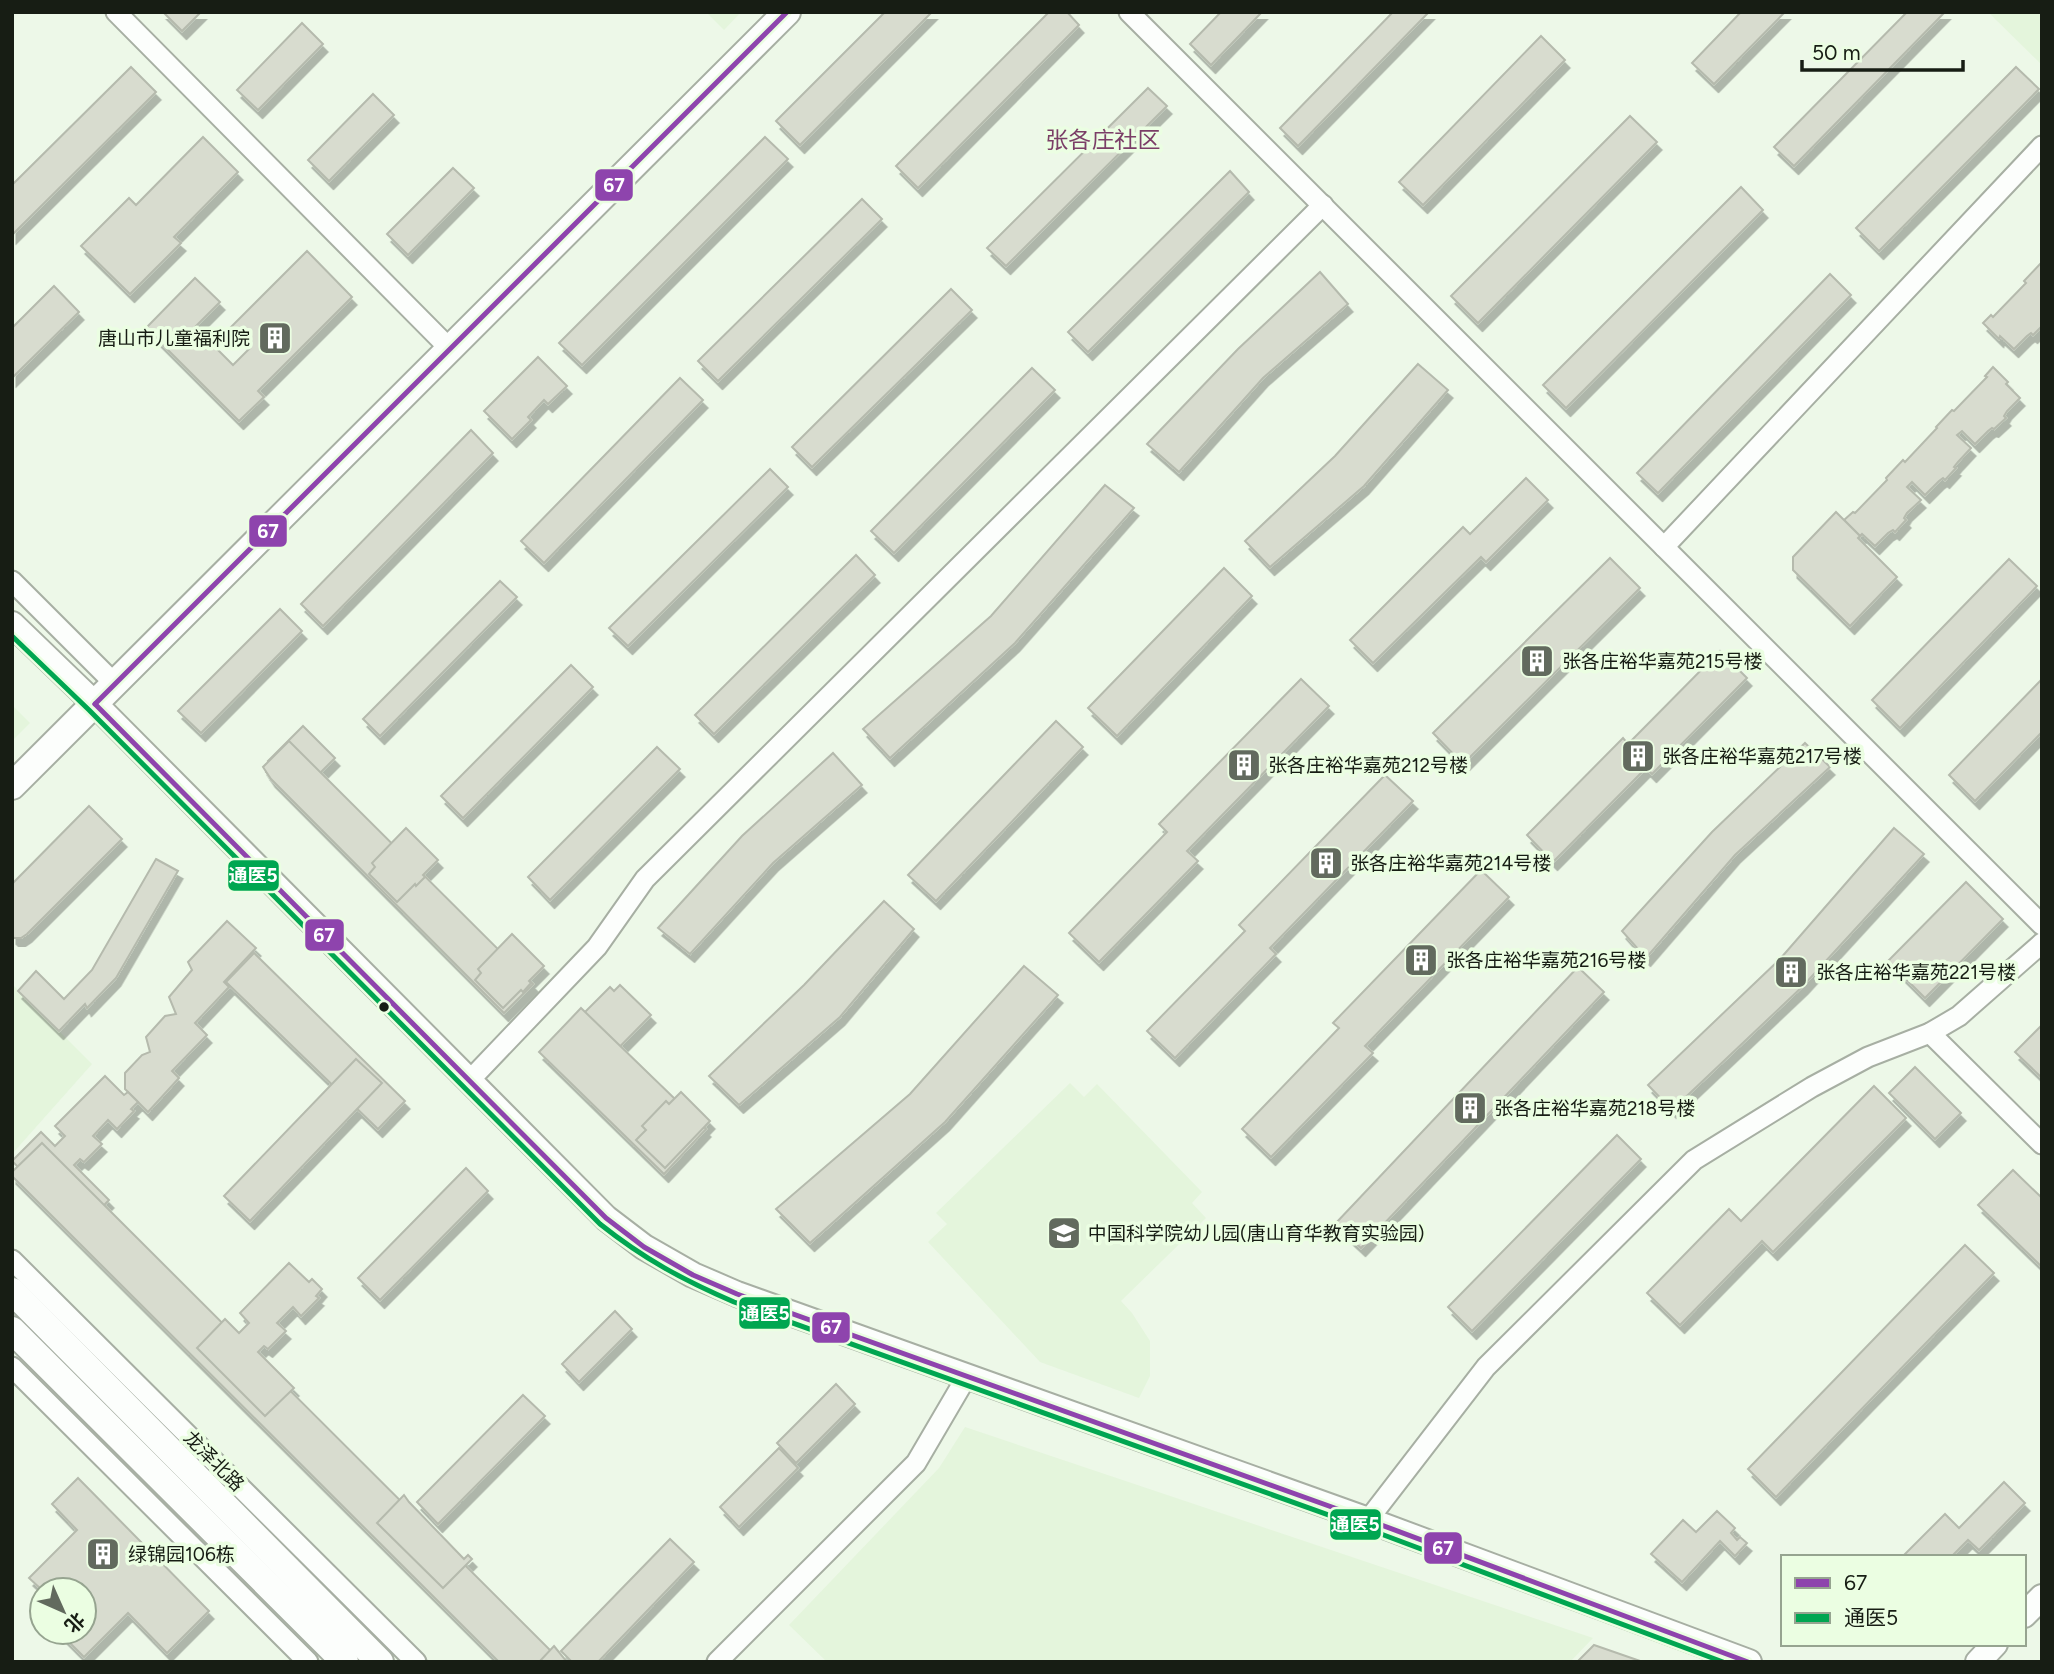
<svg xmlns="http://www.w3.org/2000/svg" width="2054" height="1674" font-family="Figtree,'Noto Sans SC',sans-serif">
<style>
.built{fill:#e4f5dc}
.building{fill:#d8dccf;stroke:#b5baad;stroke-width:2;filter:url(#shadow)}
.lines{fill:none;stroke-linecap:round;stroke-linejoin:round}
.minor-casing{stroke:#a7afa3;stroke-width:23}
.tertiary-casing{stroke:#a7afa3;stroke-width:28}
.secondary-casing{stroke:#a7afa3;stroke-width:30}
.minor{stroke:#fcfefc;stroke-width:19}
.tertiary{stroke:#fcfefc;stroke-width:24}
.secondary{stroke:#fcfefc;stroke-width:26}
.bus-1-casing{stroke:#ebfee2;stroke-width:10}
.bus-2-casing{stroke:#ebfee2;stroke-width:10}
.bus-1{stroke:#8e44ad;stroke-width:5}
.bus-2{stroke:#00a651;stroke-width:5}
.bus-dot{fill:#171d14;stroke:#ebfee2;stroke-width:2.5}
.labels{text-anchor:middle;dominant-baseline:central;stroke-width:7;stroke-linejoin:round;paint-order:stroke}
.poi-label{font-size:19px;fill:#171d14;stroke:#ebfee2;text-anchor:start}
.street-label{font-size:19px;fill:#171d14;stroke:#ebfee2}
.quarter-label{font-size:23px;fill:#7b3e67;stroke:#ebfee2}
.line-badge{stroke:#ebfee2;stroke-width:2.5}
.badge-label{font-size:19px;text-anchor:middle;font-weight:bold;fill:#fff}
</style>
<defs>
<filter id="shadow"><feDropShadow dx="4.5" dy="8" stdDeviation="0" flood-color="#0004"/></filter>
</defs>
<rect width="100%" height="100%" fill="#edf8e8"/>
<g class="built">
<path d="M 706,12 L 741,12 L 724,30 Z"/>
<path d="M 1988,12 L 2042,12 L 2042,65 Z"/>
<path d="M 12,705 L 30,723 L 12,741 Z"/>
<path d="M 12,984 L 92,1064 L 12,1154 Z"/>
<path d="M 1070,1083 L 1084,1097 L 1097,1084 L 1202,1192 L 1192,1203 L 1206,1218 L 1121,1301 L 1132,1313 L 1150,1341 L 1150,1376 L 1139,1398 L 1040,1362 L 928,1242 L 947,1224 L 936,1213 Z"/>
<path d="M 965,1427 L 1593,1638 L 1570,1662 L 827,1662 L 789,1625 L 939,1468 Z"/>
</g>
<g class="building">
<path d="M 163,12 L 201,12 L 182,31 Z"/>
<path d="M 885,12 L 932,12 L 800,145 L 776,121 Z"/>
<path d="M 1049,12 L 1067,12 L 1079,25 L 918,188 L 896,166 Z"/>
<path d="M 1221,12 L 1262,12 L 1211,65 L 1190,44 Z"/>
<path d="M 1393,12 L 1429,12 L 1298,146 L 1280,128 Z"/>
<path d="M 1741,12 L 1785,12 L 1714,84 L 1692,63 Z"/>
<path d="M 1907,12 L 1945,12 L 1794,166 L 1774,147 Z"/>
<path d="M 302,23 L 323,44 L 258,110 L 237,90 Z"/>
<path d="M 1541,36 L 1565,60 L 1423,205 L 1399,182 Z"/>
<path d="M 131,67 L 156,92 L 12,235 L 12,185 Z"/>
<path d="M 2016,67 L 2039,89 L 1879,251 L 1856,228 Z"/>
<path d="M 1148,88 L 1167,106 L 1006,266 L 987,248 Z"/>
<path d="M 373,94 L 394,115 L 329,181 L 308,160 Z"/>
<path d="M 1630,116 L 1657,142 L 1478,323 L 1451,296 Z"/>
<path d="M 203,137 L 238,172 L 174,237 L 181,243 L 130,294 L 81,246 L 129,198 L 136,205 Z"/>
<path d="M 765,137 L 788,159 L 582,365 L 559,343 Z"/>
<path d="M 453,168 L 474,188 L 408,255 L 387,234 Z"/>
<path d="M 1230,171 L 1249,192 L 1088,352 L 1068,332 Z"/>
<path d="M 1741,187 L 1763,210 L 1566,408 L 1543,385 Z"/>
<path d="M 862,199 L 882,219 L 718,381 L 698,361 Z"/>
<path d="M 307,251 L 352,297 L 258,391 L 264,397 L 239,421 L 146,328 L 195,278 L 220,302 L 195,327 L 233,365 L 250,348 L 230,328 Z"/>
<path d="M 2041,263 L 2042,326 L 2033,335 L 2031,333 L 2027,336 L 2014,349 L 2000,336 L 1999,339 L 1983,323 L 1991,315 L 1993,317 L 2026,283 L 2024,281 Z"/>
<path d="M 1320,272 L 1348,304 L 1263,378 L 1179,472 L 1147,444 L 1238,349 Z"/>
<path d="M 1830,274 L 1851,295 L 1658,493 L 1637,473 Z"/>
<path d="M 54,286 L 79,312 L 12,378 L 12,328 Z"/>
<path d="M 951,289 L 972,310 L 812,467 L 792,447 Z"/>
<path d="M 538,357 L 567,386 L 548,404 L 544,400 L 528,417 L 531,420 L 512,439 L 484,411 Z"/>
<path d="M 1418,364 L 1448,390 L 1364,486 L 1270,567 L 1245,541 L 1335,456 Z"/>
<path d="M 1993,367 L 2008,382 L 2006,384 L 2020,398 L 2007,411 L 2004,416 L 2006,418 L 1994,429 L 1992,428 L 1988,431 L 1975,444 L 1962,431 L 1957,435 L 1971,448 L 1958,462 L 1954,467 L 1956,468 L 1945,480 L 1943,478 L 1939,481 L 1925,495 L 1912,482 L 1907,487 L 1921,500 L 1907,513 L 1904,518 L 1906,520 L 1895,532 L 1893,530 L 1888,533 L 1875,546 L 1862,534 L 1860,536 L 1844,520 L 1853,512 L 1855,513 L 1887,480 L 1886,478 L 1903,460 L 1905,462 L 1937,428 L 1936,427 L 1952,410 L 1954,411 L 1987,377 L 1985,376 Z"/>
<path d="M 1032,368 L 1055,390 L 894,553 L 871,531 Z"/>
<path d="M 680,378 L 703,400 L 544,563 L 521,541 Z"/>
<path d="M 471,430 L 493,453 L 323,626 L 301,604 Z"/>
<path d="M 770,469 L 788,487 L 628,646 L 609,628 Z"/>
<path d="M 1526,478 L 1548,500 L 1486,562 L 1481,557 L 1373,663 L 1350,640 L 1463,527 L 1470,534 Z"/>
<path d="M 1105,485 L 1134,508 L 1015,643 L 890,758 L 863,729 L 991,616 Z"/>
<path d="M 1836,512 L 1860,536 L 1858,538 L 1897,577 L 1850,626 L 1793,570 L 1793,557 Z"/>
<path d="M 856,555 L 875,575 L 714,734 L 695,715 Z"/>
<path d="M 1610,558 L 1640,588 L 1463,764 L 1433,733 Z"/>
<path d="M 2009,559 L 2037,586 L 1900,728 L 1872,700 Z"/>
<path d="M 1224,568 L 1252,596 L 1117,736 L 1088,708 Z"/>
<path d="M 500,581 L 517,597 L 380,736 L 363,719 Z"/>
<path d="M 280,609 L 302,631 L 201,733 L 178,711 Z"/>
<path d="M 1720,651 L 1747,678 L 1652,774 L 1646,768 L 1553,862 L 1527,835 L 1623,738 L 1628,744 Z"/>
<path d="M 571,665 L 593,687 L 463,818 L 441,796 Z"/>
<path d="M 1301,679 L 1329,706 L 1187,851 L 1198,861 L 1099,962 L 1069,933 L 1167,832 L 1159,824 Z"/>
<path d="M 2042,679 L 2042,732 L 1975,801 L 1949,775 Z"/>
<path d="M 1056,721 L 1083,747 L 936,901 L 908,875 Z"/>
<path d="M 303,726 L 335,758 L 320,773 L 322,775 L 313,784 L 311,782 L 294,800 L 266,772 L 272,765 L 268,761 Z"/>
<path d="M 289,741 L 533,984 L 504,1013 L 271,779 L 263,767 Z"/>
<path d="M 1805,743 L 1830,767 L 1735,855 L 1646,958 L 1622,931 L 1712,832 Z"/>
<path d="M 657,747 L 680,769 L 550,900 L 528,877 Z"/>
<path d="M 833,753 L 862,785 L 773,863 L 690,954 L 658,928 L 742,836 Z"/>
<path d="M 1385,775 L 1413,801 L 1270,948 L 1276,954 L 1175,1058 L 1147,1031 L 1245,931 L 1239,925 Z"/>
<path d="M 89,806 L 122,839 L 27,934 L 21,938 L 14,938 L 12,936 L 12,884 Z"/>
<path d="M 406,828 L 438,860 L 423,875 L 425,877 L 416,886 L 415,884 L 397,902 L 369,874 L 375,867 L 372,863 Z"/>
<path d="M 1894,828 L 1924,854 L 1803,986 L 1672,1110 L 1648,1085 L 1780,959 Z"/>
<path d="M 156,859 L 178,871 L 116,978 L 87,1008 L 85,1004 L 59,1031 L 18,991 L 36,971 L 64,999 L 92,970 Z"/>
<path d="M 1481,870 L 1509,897 L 1365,1046 L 1373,1053 L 1271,1157 L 1242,1129 L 1339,1028 L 1333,1023 Z"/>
<path d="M 1966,882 L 2003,919 L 1925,998 L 1888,961 Z"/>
<path d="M 884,901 L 914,929 L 840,1017 L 739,1105 L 709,1076 L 804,985 Z"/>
<path d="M 227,921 L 256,948 L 224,982 L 229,987 L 195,1023 L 207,1035 L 172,1071 L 179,1078 L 148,1112 L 125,1089 L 125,1073 L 142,1055 L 150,1052 L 146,1037 L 165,1016 L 176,1014 L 169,997 L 192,970 L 188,962 Z"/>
<path d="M 512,934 L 544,966 L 529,981 L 531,983 L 523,992 L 521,990 L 503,1008 L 475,980 L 481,973 L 478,969 Z"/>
<path d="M 254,953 L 405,1101 L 378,1129 L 226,982 Z"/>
<path d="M 1024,966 L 1058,995 L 945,1122 L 810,1243 L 776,1209 L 910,1094 Z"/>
<path d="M 1578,967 L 1604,992 L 1361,1248 L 1335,1224 Z"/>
<path d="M 620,985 L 651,1015 L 581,1086 L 546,1051 L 610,987 L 614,991 Z"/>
<path d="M 581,1008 L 706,1129 L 664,1174 L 539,1052 Z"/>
<path d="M 2042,1025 L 2042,1075 L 2040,1076 L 2015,1052 Z"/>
<path d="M 356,1059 L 382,1083 L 250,1221 L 224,1196 Z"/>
<path d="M 1915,1067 L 1961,1113 L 1935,1139 L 1889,1093 Z"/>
<path d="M 105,1076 L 124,1095 L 128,1092 L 138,1102 L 131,1109 L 134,1111 L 117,1129 L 108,1120 L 93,1136 L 102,1144 L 84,1162 L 80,1159 L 74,1165 L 109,1200 L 81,1229 L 12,1161 L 41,1132 L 55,1146 L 65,1136 L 55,1126 Z"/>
<path d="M 1874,1086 L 1906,1118 L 1773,1252 L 1762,1241 L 1680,1325 L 1647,1293 L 1729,1209 L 1741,1221 Z"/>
<path d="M 681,1092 L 710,1121 L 665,1168 L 636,1140 L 646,1130 L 642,1126 L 666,1101 L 669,1104 Z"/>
<path d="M 1617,1135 L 1641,1159 L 1472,1331 L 1448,1307 Z"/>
<path d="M 42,1143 L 562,1662 L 499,1662 L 12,1176 L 12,1172 Z"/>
<path d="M 466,1168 L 488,1191 L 380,1300 L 358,1278 Z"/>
<path d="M 2013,1170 L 2042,1198 L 2042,1267 L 1978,1205 Z"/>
<path d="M 1965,1245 L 1994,1273 L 1776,1497 L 1748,1469 Z"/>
<path d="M 289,1263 L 309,1282 L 312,1279 L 322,1289 L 316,1296 L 319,1298 L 301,1316 L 293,1307 L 277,1323 L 286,1331 L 268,1349 L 264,1346 L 258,1352 L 294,1388 L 265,1416 L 197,1348 L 225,1319 L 239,1333 L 249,1323 L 240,1313 Z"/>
<path d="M 615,1311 L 632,1329 L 579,1382 L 562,1364 Z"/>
<path d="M 836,1384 L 855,1404 L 796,1463 L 777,1443 Z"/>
<path d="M 523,1395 L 545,1416 L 438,1524 L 417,1502 Z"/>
<path d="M 779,1448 L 798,1468 L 739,1527 L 720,1507 Z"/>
<path d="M 78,1478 L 209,1611 L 167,1653 L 128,1613 L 84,1657 L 59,1632 L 84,1632 L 84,1590 L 42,1590 L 29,1578 L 77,1530 L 52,1504 Z"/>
<path d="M 2004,1482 L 2025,1503 L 1979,1550 L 1968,1540 L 1951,1557 L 1902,1557 L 1945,1514 L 1959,1528 Z"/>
<path d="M 404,1495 L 409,1502 L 464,1559 L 468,1555 L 472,1559 L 443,1588 L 377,1523 Z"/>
<path d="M 1717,1511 L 1735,1528 L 1731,1533 L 1737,1540 L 1740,1537 L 1747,1543 L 1735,1556 L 1720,1541 L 1682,1582 L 1651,1554 L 1683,1520 L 1696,1532 Z"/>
<path d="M 670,1539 L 694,1562 L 598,1662 L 572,1662 L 561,1651 Z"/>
<path d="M 1594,1645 L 1643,1662 L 1577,1662 Z"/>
<path d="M 554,1646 L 567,1662 L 539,1662 Z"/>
</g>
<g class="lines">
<g class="minor-casing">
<g id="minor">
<path d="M 116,12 L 451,350"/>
<path d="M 1129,12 L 2042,925"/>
<path d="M 1664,547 L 2042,146"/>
<path d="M 12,581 L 114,683"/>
<path d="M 1930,1033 L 2042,1144"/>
<path d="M 469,1081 L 597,947 L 645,879 L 1323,205"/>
<path d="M 12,1260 L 416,1662"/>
<path d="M 12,1367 L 308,1662"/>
<path d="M 1368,1520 L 1486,1367 L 1694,1160 L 1812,1087 L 1868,1057 L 1930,1033 L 1959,1016 L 2042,943"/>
<path d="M 717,1662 L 916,1463 L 967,1376"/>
</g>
</g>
<g class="tertiary-casing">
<g id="tertiary">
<path d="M 12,624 L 95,704 L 606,1218 L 644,1247 L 693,1275 L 737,1294 L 1368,1520 L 1749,1662"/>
<path d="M 2024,1615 L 2042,1597"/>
<path d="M 1978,1662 L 1995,1644"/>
</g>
</g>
<g class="secondary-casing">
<g id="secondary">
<path d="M 12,786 L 787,12"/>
<path d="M 12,1291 L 380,1662"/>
<path d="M 12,1330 L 345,1662"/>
</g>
</g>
<use href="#minor" class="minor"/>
<use href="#tertiary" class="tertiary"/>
<use href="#secondary" class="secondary"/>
<g class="bus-1-casing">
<g id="bus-1">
<path d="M 95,704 L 606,1218 L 644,1247 L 693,1275 L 737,1294 L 1368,1520 L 1748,1662"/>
<path d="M 95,704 L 787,12"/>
</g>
</g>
<g class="bus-2-casing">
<path id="bus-2" d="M 12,636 L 89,710 L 600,1224 C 644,1259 683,1280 734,1302 L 1365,1528 L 1723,1662"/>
</g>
<use href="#bus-1" class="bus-1"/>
<use href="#bus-2" class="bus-2"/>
</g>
<defs>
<g id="building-square" transform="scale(1.75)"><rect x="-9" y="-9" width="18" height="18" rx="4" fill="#626a5e" stroke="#ebfee2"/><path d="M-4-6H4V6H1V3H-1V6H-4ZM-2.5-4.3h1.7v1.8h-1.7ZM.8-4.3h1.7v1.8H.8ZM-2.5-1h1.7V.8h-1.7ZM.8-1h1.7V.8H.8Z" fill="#fff"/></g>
<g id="school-square" transform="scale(1.75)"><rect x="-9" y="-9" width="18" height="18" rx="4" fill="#626a5e" stroke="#ebfee2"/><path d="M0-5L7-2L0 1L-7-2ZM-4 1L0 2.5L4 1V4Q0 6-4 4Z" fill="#fff"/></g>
</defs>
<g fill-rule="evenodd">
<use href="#building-square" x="275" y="338"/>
<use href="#building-square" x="1537" y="661"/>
<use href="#building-square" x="1638" y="756"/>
<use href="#building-square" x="1244" y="765"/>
<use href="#building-square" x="1326" y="863"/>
<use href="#building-square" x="1421" y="960"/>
<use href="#building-square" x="1791" y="972"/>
<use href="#building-square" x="1470" y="1108"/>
<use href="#school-square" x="1064" y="1233"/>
<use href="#building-square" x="103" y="1554"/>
</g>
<circle class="bus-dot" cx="384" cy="1007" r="6"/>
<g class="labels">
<g class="poi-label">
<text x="250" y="338" text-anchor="end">唐山市儿童福利院</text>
<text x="1562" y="661">张各庄裕华嘉苑215号楼</text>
<text x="1662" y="756">张各庄裕华嘉苑217号楼</text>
<text x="1268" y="765">张各庄裕华嘉苑212号楼</text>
<text x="1350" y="863">张各庄裕华嘉苑214号楼</text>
<text x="1446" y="960">张各庄裕华嘉苑216号楼</text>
<text x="1816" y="972">张各庄裕华嘉苑221号楼</text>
<text x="1494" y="1108">张各庄裕华嘉苑218号楼</text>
<text x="1088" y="1233">中国科学院幼儿园(唐山育华教育实验园)</text>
<text x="128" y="1554">绿锦园106栋</text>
</g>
<g class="street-label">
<text transform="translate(214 1461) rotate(45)">龙泽北路</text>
</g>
<g class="quarter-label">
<text x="1103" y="140">张各庄社区</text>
</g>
</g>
<g class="line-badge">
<rect x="594" y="168" width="40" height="34" rx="7" fill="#8e44ad"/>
<rect x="248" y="514" width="40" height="34" rx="7" fill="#8e44ad"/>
<rect x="227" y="859" width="53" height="33" rx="7" fill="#00a651"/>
<rect x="304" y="918" width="41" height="34" rx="7" fill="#8e44ad"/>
<rect x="738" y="1296" width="53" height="34" rx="7" fill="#00a651"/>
<rect x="811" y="1311" width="40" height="33" rx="7" fill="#8e44ad"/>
<rect x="1329" y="1508" width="53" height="33" rx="7" fill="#00a651"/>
<rect x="1423" y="1531" width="40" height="34" rx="7" fill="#8e44ad"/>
</g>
<g class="badge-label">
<text x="614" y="192">67</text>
<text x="268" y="538">67</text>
<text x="253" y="882">通医5</text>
<text x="324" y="942">67</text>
<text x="765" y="1320">通医5</text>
<text x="831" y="1334">67</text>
<text x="1355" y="1531">通医5</text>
<text x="1443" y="1555">67</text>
</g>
<rect width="2054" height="1674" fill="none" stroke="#171d14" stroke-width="28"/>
<rect x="1781" y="1555" width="245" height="91" fill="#ebfee2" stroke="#96a490" stroke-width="2"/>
<rect x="1795" y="1578" width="35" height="10" fill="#8e44ad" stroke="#96a490" stroke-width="2"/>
<text x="1844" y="1590" font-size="21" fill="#171d14">67</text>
<rect x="1795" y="1613" width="35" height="10" fill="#00a651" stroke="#96a490" stroke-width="2"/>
<text x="1844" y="1625" font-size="21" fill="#171d14">通医5</text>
<g transform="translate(63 1611) rotate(135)"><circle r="33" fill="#ebfee2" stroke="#96a490" stroke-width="2"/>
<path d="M0-5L12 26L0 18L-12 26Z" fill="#626a5e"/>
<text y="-10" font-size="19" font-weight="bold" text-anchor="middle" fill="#171d14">北</text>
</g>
<path d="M1802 60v10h161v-10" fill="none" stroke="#171d14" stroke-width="3.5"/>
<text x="1812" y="60" font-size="21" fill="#171d14" stroke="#ebfee2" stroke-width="5" paint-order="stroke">50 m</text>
</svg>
